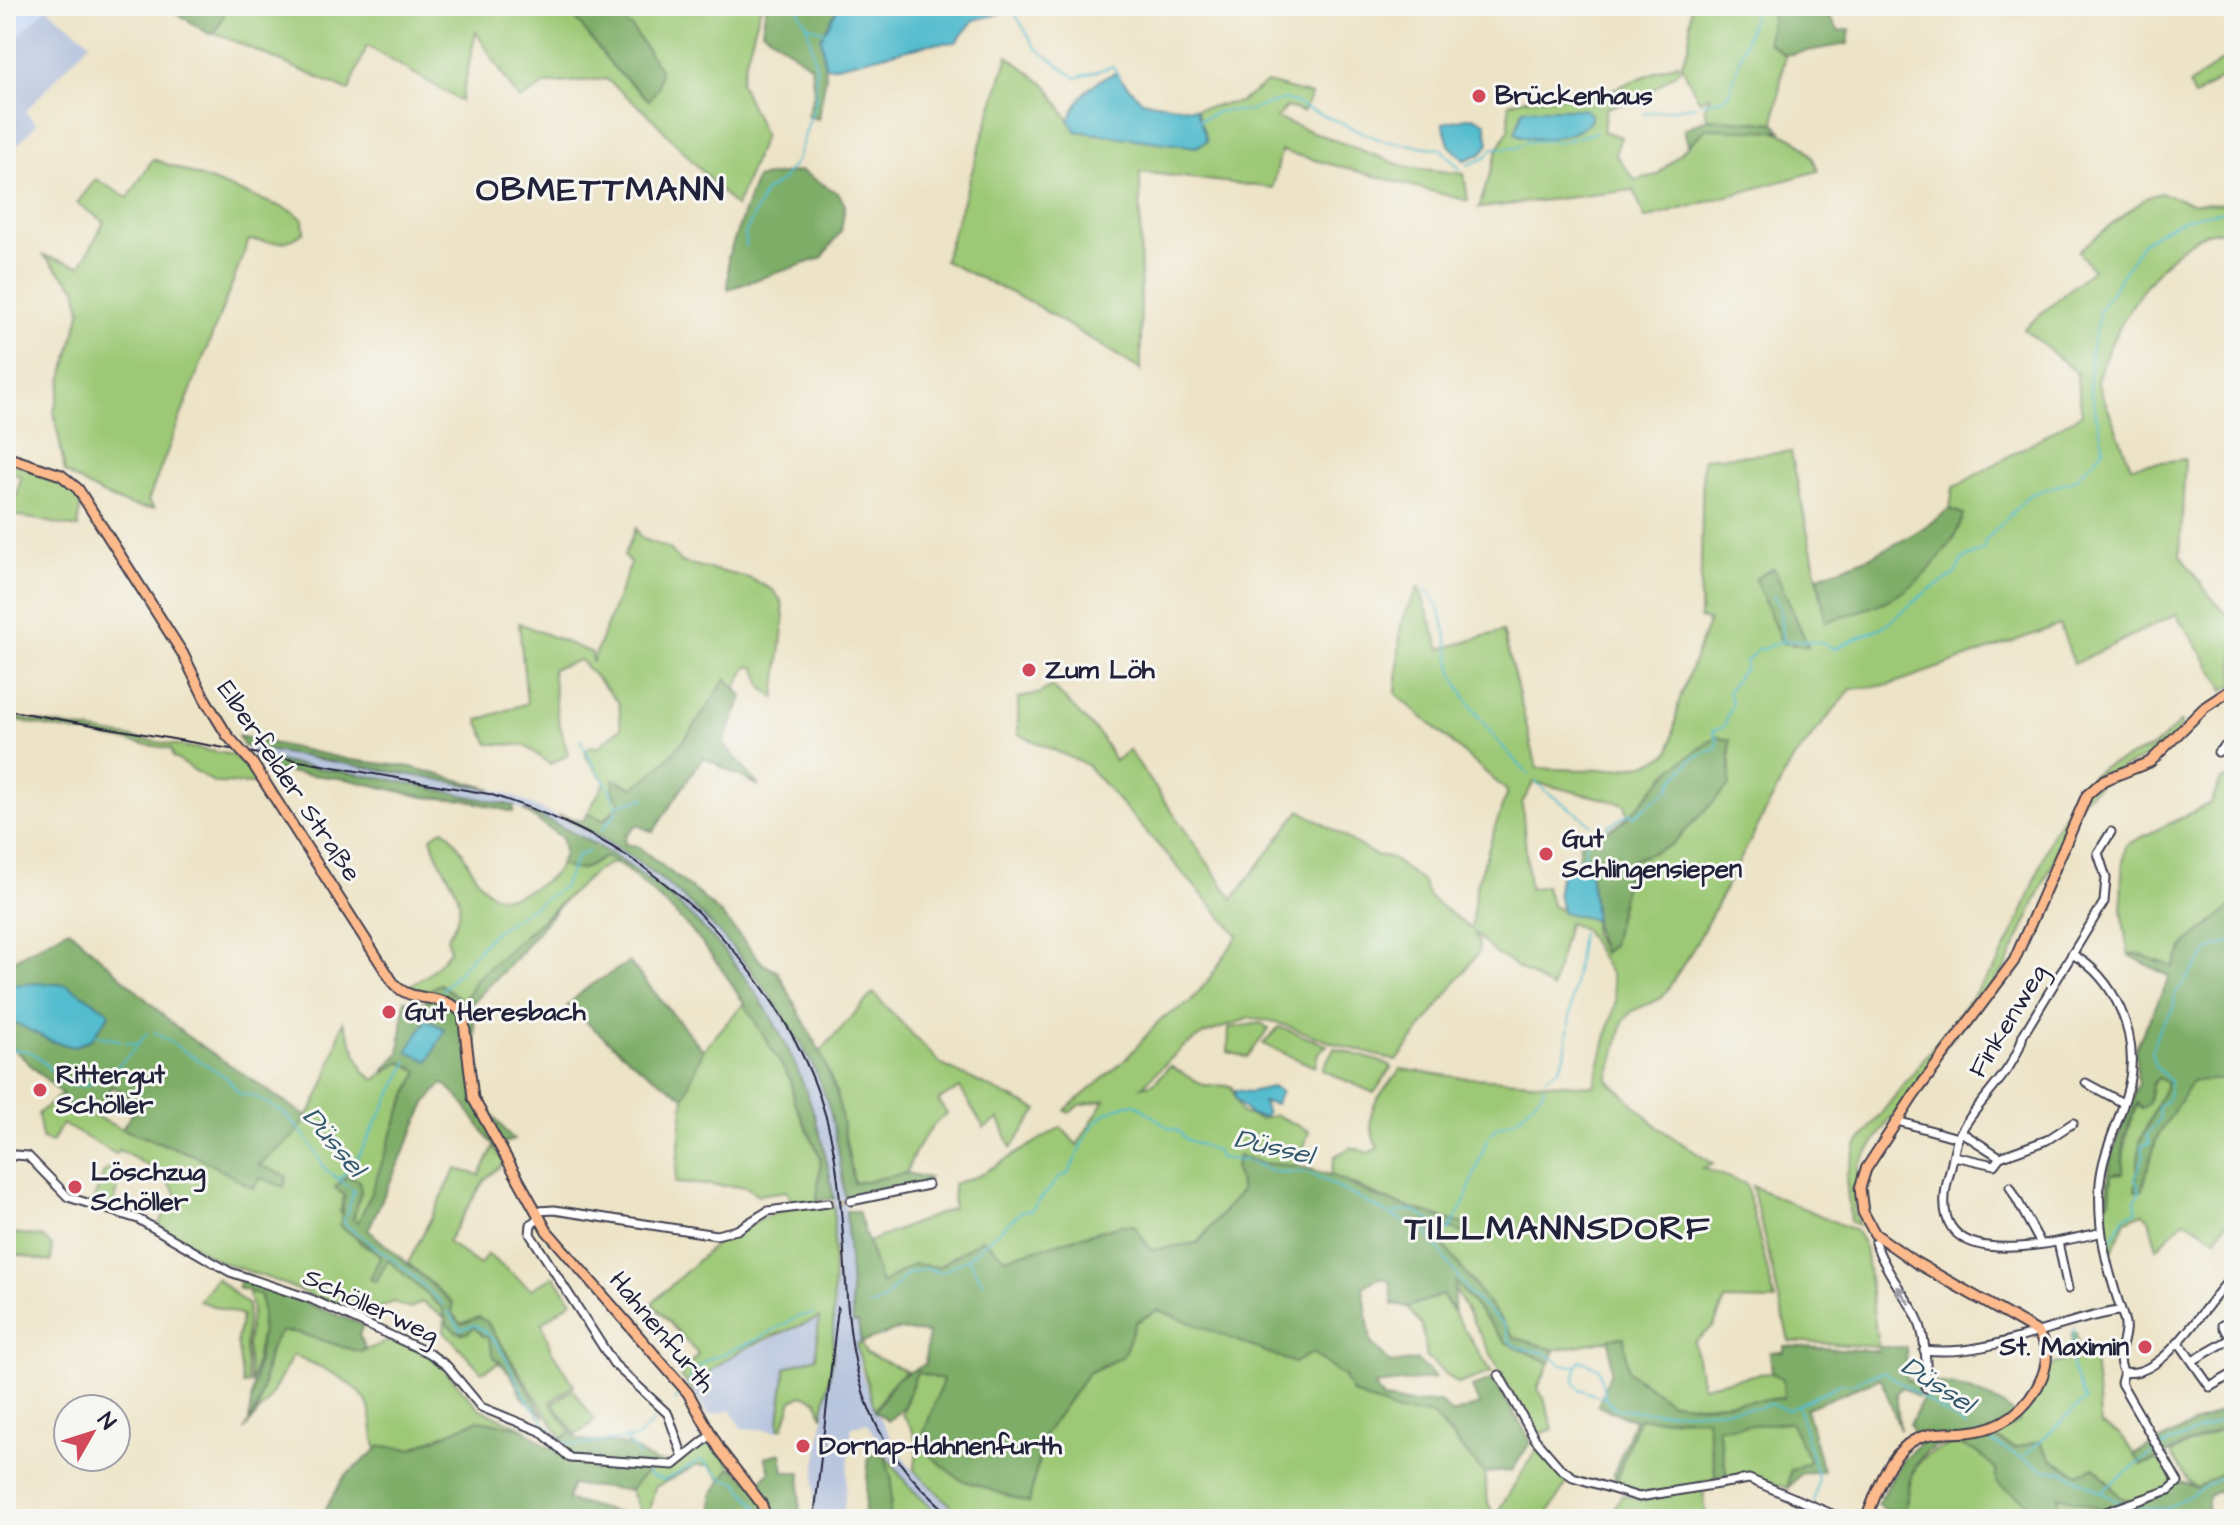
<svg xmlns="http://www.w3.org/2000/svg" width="2240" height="1525" font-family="'Architects Daughter',sans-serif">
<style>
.built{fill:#ccdbf9}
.industrial{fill:#b8c5de}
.green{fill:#9dc976;stroke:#607658;stroke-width:2;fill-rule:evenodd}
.forest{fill:#7ead67;stroke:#506851;stroke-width:2}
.water{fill:#52bcce;stroke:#3a6f84;stroke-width:2}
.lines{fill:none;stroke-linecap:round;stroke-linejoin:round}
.stream{stroke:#52bcce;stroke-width:2}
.minor-tunnel{stroke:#c4bcaa;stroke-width:7;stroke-dasharray:7 3.5;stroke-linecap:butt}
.minor-casing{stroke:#403f50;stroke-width:11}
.major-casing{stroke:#403f50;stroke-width:13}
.minor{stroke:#fff;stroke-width:7}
.major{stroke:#fcba8d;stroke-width:9}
.rail{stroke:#22223b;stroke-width:2}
.major-bridge-casing{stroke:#403f50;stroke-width:13;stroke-linecap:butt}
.major-bridge{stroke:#fcba8d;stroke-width:9}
.oneway{fill:#9c9ca7}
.poi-dot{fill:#d1495b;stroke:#f6f6f2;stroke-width:3}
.labels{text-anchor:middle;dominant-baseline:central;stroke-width:6;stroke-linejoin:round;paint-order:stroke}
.poi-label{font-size:26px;font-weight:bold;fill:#22223b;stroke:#f6f6f2;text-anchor:start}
.street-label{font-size:26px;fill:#22223b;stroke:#f6f6f2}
.water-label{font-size:28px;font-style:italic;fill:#33586e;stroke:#f6f6f2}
.district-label{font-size:34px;font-weight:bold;letter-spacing:2px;fill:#22223b;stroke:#f6f6f2}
</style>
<rect width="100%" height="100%" fill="#f6f6f2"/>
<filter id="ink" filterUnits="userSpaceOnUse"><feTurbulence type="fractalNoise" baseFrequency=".0125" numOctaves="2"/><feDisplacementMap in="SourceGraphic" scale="16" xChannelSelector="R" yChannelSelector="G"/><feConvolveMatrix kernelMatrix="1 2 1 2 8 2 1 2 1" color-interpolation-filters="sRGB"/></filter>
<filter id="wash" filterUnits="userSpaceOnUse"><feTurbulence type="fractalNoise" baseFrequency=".006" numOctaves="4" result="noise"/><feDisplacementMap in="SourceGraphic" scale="32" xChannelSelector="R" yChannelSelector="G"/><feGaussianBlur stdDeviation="1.8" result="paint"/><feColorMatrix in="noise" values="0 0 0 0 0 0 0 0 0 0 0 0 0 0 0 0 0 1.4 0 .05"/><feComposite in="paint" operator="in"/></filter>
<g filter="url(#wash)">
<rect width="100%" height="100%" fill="#ede3c6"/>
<path class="built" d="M 6,6 L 49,6 L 6,48 Z"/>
<g class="industrial">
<path d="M 47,8 L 90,42 L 25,112 L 37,124 L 6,157 L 6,48 Z"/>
<path d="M 244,746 L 492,789 L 517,798 L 618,846 L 664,879 L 720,932 L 785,1018 L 810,1057 L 823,1089 L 833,1120 L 845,1198 L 853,1322 L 858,1322 L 861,1343 L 856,1344 L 861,1371 L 875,1411 L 912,1470 L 963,1519 L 943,1519 L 927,1506 L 907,1484 L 867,1423 L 852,1426 L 843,1519 L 813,1519 L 815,1472 L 833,1357 L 836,1261 L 834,1199 L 827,1158 L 795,1062 L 739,969 L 714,938 L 659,887 L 572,830 L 514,806 L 478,797 L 254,758 Z"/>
<path d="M 819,1318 L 816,1357 L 785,1396 L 779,1431 L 741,1428 L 732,1410 L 708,1415 L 694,1391 L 706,1371 L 729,1357 Z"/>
</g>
<g class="green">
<path d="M 228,6 L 761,6 L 740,82 L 764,135 L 736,207 L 648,114 L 606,79 L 547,84 L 519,100 L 476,32 L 461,101 L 367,46 L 349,91 L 215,33 ZM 576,19 L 632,28 C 646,56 673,69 649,100 L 614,68 Z"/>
<path d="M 1691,6 L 1773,6 L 1768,42 L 1785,55 L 1774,123 L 1708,118 L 1704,108 L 1710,96 L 1699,100 L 1681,65 L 1689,47 Z"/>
<path d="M 2234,52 L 2234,68 L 2194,97 L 2189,85 Z"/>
<path d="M 1008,56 L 1048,87 L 1076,131 L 1196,147 L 1207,141 L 1196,109 L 1240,102 L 1267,83 L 1311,95 L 1303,112 L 1286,107 L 1276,118 L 1406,167 L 1464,174 L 1468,201 L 1281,151 L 1273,188 L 1140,172 L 1141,370 L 1032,303 L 944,261 Z"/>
<path d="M 1677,63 L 1680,70 L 1640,99 L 1606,108 L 1603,131 L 1621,137 L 1615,154 L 1635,180 L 1657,175 L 1706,129 C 1749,129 1802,120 1818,171 L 1645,219 L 1634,190 L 1479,208 L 1498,149 L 1509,129 L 1509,103 L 1522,99 L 1601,94 Z"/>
<path d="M 153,159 L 292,211 L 303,219 L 304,232 C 286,247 270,242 249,240 L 148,501 L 154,508 C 125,510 89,488 65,472 L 54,411 L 81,310 L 76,288 L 44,256 L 81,266 L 104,222 L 77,203 L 96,179 L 128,198 Z"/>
<path d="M 2160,193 L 2192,203 L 2234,204 L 2234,228 C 2224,230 2213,231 2204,234 C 2158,252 2109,335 2097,381 L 2131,466 L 2185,459 L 2180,555 L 2210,596 L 2234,622 L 2234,684 L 2223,690 L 2222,684 L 2176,614 L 2074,664 L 2060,625 L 1889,685 L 1851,689 L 1792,761 L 1696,944 L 1662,998 L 1632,1011 L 1623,1022 L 1608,1080 L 1659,1128 L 1713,1164 L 1703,1168 L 1746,1184 L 1775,1301 L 1725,1300 L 1714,1326 L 1694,1342 L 1702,1386 L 1758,1374 L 1772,1373 L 1783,1379 L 1784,1398 L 1701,1405 L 1670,1402 L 1628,1371 L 1623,1337 L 1555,1350 L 1514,1337 L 1425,1220 L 1463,1233 L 1331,1175 L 1335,1156 L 1352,1147 L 1368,1153 L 1378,1148 C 1360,1110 1378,1099 1401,1069 L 1457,1077 L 1594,1086 L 1616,1000 L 1611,975 L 1584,929 L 1568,923 L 1552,989 L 1495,953 L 1474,932 L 1479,944 L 1478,953 L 1397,1061 L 1333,1043 L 1276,1022 L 1250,1018 L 1204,1034 L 1182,1048 L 1142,1086 L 1154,1083 L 1170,1066 L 1204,1085 L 1231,1086 L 1241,1113 L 1261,1119 L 1276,1115 L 1309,1131 L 1298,1166 L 1260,1163 L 1235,1168 L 1241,1191 L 1197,1243 L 1151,1250 L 1134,1225 L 1121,1225 L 1005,1258 L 982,1239 L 938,1267 L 913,1264 L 881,1284 L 868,1242 L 953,1208 L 953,1184 L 978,1176 L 1061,1127 L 1077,1145 L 1105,1100 L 1080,1105 L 1069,1113 L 1065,1110 L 1125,1060 L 1160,1020 L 1189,1003 L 1208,981 L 1238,935 L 1087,765 L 1018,734 L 1018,698 L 1038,694 L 1052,686 L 1100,735 L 1115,761 L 1129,750 L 1233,899 L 1300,810 L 1375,855 L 1389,857 L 1423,882 L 1429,897 L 1471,929 L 1476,887 L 1507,791 L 1396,694 L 1401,622 L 1419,587 L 1440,649 L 1503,631 L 1537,768 C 1569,770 1647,775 1670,751 L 1679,701 L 1709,620 L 1700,619 L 1703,458 L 1791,452 L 1826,621 L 1963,514 L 1950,509 L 1953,488 L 2082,414 L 2076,372 L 2024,329 L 2093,269 L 2078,251 L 2146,198 ZM 1773,569 L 1774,569 L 1808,646 L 1782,643 L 1755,579 ZM 1716,737 L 1672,845 L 1630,861 L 1612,945 L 1603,953 L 1593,934 L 1595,920 L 1553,907 L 1545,886 L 1529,889 L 1522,803 L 1534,782 L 1625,804 L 1629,818 L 1670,771 Z"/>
<path d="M 6,462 C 37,471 73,476 85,510 L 80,507 L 78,528 L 13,515 L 21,476 L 6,471 Z"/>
<path d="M 636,528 L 641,538 L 670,549 L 681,562 L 749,578 L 773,590 L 782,602 L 784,619 L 775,698 L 763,688 L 755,667 L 747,667 L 735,689 L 726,679 C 701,719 673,762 633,788 L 614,780 L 621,802 L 604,820 L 587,814 L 605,782 L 586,757 L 585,751 L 591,746 L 597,748 L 621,728 L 619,703 L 580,660 L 552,669 L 557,714 L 568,755 L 550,764 L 524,745 L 489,744 L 478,720 L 527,703 L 519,623 L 592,653 L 592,663 L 631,563 L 624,556 Z"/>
<path d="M 6,716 L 233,755 L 262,784 L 215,783 L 173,757 L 171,749 L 6,719 Z"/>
<path d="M 2181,722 L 2181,729 L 2156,753 L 2115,771 L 2080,802 L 2006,967 L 1887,1123 L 1859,1165 L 1854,1212 L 1859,1225 L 1850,1222 L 1846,1177 L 1856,1146 L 1999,962 L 2025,907 L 2052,834 L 2080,785 L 2102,768 L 2152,748 Z"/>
<path d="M 2234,775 L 2234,905 L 2186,944 L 2173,967 L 2135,953 L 2129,955 C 2121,918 2118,882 2126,845 L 2211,803 L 2221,780 Z"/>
<path d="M 444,829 C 476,855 475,921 532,888 C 544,882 555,877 560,864 C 578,875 587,868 604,857 L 620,864 L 609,864 L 596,871 L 475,980 L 464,1001 L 440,984 L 427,991 L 406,988 L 429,974 L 450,951 L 447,937 C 479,894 440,879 431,837 Z"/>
<path d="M 873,993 L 942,1065 L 1038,1110 L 1011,1148 L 999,1119 L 984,1128 L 960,1088 L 938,1100 L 947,1114 C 927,1127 914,1152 906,1173 L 854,1184 L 837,1094 L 820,1052 Z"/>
<path d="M 745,1002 L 791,1081 L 794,1101 L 821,1158 L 817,1200 L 824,1208 L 834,1207 L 833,1358 L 822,1417 L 817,1400 L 802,1395 L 792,1400 L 783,1428 L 779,1428 C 779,1408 785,1389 785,1368 L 816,1357 L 819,1318 C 778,1335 717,1352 694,1391 L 680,1376 L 698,1354 L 652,1303 L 721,1239 L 794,1203 L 786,1191 L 758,1195 L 746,1187 L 675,1183 L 684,1097 L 703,1050 Z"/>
<path d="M 343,1021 L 364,1072 L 375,1080 L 400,1062 L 419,1071 C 391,1120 383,1173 358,1222 L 353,1220 L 361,1191 L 336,1187 L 344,1195 L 340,1213 L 361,1244 L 381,1255 L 376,1282 L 388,1259 L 442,1308 L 461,1334 L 474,1327 L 487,1336 L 499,1363 L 482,1372 L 444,1331 L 445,1318 L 422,1302 L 409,1309 L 393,1302 L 368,1314 L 366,1319 L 277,1281 L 221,1262 L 158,1225 L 177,1195 C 163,1171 143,1163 119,1150 L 116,1154 L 62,1124 L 52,1143 L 42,1139 L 38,1114 L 62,1094 L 66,1103 L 122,1129 L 194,1155 L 253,1188 L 261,1178 L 258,1166 C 319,1116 322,1094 343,1021 Z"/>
<path d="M 1261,1023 L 1269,1029 L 1247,1057 L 1228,1052 L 1229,1028 Z"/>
<path d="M 1279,1027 L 1327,1045 L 1318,1053 L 1315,1067 L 1263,1044 Z"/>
<path d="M 1334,1048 L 1388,1064 L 1392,1067 L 1374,1093 L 1322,1070 Z"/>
<path d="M 2158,1078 L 2167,1083 L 2140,1141 L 2142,1190 L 2156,1140 L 2192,1080 L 2234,1079 L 2234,1212 L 2216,1238 L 2185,1220 L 2157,1248 L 2149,1219 L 2143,1213 L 2126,1220 L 2111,1253 L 2105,1207 L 2110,1199 L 2112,1174 L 2123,1172 C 2123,1135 2131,1105 2158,1078 Z"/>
<path d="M 494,1146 L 504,1163 L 485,1179 L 447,1242 L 480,1265 L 487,1254 L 531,1289 L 554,1276 L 572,1301 L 542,1323 L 551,1350 L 574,1385 L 550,1402 L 571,1432 L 562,1438 L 487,1322 L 479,1317 L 461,1324 L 452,1313 L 453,1303 L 408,1263 L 456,1169 L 480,1175 Z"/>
<path d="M 110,1167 L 122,1173 L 113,1207 L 93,1201 L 104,1172 Z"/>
<path d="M 1752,1186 L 1856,1231 L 1865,1247 L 1878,1347 L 1789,1341 Z"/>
<path d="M 6,1232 L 42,1237 L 52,1246 L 51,1262 L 6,1252 Z"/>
<path d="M 216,1278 L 248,1305 L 245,1348 L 248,1384 L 243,1385 L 237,1340 L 242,1316 L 199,1301 Z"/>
<path d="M 1454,1280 L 1505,1342 L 1550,1363 L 1537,1389 L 1544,1398 L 1553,1429 L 1538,1435 L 1533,1431 L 1455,1289 Z"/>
<path d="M 248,1291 L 261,1295 L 264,1319 L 251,1385 L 247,1346 L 252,1308 Z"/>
<path d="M 1442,1295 L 1492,1372 L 1458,1384 L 1427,1358 L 1422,1326 L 1407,1307 Z"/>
<path d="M 1158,1310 L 1294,1362 L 1312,1353 L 1397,1412 L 1431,1414 L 1484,1473 L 1488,1503 L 1495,1516 L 1537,1449 L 1570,1478 L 1547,1515 L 1554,1519 L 965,1519 L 914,1470 C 920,1445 917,1434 902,1414 L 917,1372 L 944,1380 L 1029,1503 L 1044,1435 L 1088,1373 L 1123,1356 L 1136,1322 Z"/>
<path d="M 281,1332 L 295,1332 L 360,1352 L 395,1339 L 432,1356 L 480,1409 L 523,1428 L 478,1420 L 411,1449 L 382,1446 L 377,1450 C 372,1436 373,1421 369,1407 C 361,1382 314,1364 293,1355 L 268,1401 L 244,1431 L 258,1410 L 272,1341 Z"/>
<path d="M 2072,1333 L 2076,1333 L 2080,1356 L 2093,1352 L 2101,1425 L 2120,1434 L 2142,1465 L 2160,1459 L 2173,1479 L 2168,1487 L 2138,1505 L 2120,1497 L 2095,1467 L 2078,1474 L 2052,1460 L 2040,1441 L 2015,1448 L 1992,1436 L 2019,1421 L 2018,1418 L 2032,1405 L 2049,1366 L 2071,1358 Z"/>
<path d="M 861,1343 L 866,1353 L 906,1371 L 889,1387 L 875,1411 L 856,1344 Z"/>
<path d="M 573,1389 L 595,1421 L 576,1435 L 553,1403 Z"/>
<path d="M 1706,1418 L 1716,1479 C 1684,1486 1645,1502 1615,1484 L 1638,1419 Z"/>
<path d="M 1790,1421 L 1811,1462 L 1791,1471 L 1788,1488 L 1748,1476 L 1727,1476 L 1718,1428 Z"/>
<path d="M 2234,1423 L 2234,1465 L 2197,1488 L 2189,1482 L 2171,1453 Z"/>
<path d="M 710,1438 L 731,1467 L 722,1480 L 710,1466 L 696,1466 L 655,1487 L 647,1519 L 643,1517 L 630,1490 L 655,1462 L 678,1463 Z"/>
<path d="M 1961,1443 L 1981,1452 L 2053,1519 L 1904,1519 C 1913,1472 1908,1454 1961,1443 Z"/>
<path d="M 885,1454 L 907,1484 L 943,1519 L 889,1519 L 892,1482 Z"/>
<path d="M 1709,1486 L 1703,1492 L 1706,1512 L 1702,1519 L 1609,1519 L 1622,1495 L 1645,1500 Z"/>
<path d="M 2058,1496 L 2135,1518 L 2157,1519 L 2056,1519 Z"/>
</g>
<g class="forest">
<path d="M 166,6 L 228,6 L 215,33 L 209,34 Z"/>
<path d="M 766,6 L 838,8 L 821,38 L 826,76 L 818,119 L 807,116 L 814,94 L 811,66 L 762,30 Z"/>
<path d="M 1773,6 L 1828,6 L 1829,17 L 1839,31 L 1850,29 L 1848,44 L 1785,55 L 1768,42 Z"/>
<path d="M 580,12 L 620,19 L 632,28 L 660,69 L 658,88 L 649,100 L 614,68 L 576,19 Z"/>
<path d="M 1708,118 L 1774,123 L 1781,131 L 1706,129 L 1688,145 L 1684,129 Z"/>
<path d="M 801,171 L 839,194 L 845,205 L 841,231 L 822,258 L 728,289 L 728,257 L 756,178 Z"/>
<path d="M 1950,509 L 1963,514 C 1959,532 1951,543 1939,558 C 1906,601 1875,606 1826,622 L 1818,576 C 1868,560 1908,541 1950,509 Z"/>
<path d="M 1774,568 L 1808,646 L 1782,643 L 1755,579 Z"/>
<path d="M 726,678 L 743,697 L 723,743 L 759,786 L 703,757 L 653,832 L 637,825 L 626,835 L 624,844 L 637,846 L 696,892 L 722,915 L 763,964 L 778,972 L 820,1052 L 837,1094 L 854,1183 L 906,1173 L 929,1178 L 923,1183 L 845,1198 C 840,1161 836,1125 823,1090 C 814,1063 798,1040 783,1015 C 726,927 652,860 558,815 L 583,821 L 587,814 L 605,820 L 621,803 L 613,792 L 614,779 L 633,788 C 673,762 701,718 726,678 Z"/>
<path d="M 238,736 L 351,760 L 410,767 L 492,789 L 244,746 Z"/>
<path d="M 1716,737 L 1730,740 L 1730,785 L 1672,845 L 1630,861 L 1612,945 L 1603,953 C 1591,929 1593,899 1590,870 L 1577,870 L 1581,838 C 1631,830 1638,801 1670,771 C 1684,758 1702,748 1716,737 Z"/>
<path d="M 254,758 L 388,779 L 514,806 L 513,812 L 466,800 L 424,797 L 346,779 L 276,771 L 273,776 Z"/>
<path d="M 523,810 C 696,880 805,1014 834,1199 L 817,1200 L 821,1158 L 794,1101 L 791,1081 C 745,1008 721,952 653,893 C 638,879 624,865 604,857 C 587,868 578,875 560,864 L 564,853 L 562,838 Z"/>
<path d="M 564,900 L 515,959 L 470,1005 C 481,1032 468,1066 478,1094 C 484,1110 503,1127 514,1140 L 494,1146 C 476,1124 465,1100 443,1083 L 426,1103 L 368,1230 L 453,1303 L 452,1313 L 461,1324 L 479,1317 L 487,1322 L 545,1417 L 522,1397 L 511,1374 L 494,1357 L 488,1337 L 483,1336 L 474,1327 L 467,1333 L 456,1332 L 448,1325 L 442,1308 L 388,1260 L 376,1282 L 370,1279 L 381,1255 L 340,1226 L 344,1195 L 335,1188 L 346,1176 L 359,1180 L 361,1191 L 353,1219 L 358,1222 C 383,1173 391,1120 419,1072 L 401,1062 L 383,1072 L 399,1053 L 405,1000 L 426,1003 L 427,991 L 440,984 L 464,1001 L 475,980 Z"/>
<path d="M 2234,905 L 2234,1079 L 2192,1081 L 2156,1140 L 2142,1190 L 2135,1191 L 2140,1142 L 2167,1083 L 2158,1078 L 2152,1084 L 2149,1103 L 2141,1109 L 2137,1103 L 2123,1141 L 2123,1173 L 2112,1174 L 2110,1200 L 2105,1207 L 2110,1161 L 2138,1083 L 2135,1049 L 2170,977 L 2129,955 L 2135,953 L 2173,967 L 2186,944 Z"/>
<path d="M 69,929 L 184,1034 L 307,1117 L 293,1137 L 259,1165 L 287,1176 L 284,1187 L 261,1178 L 253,1188 L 194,1155 L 122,1129 L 138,1104 L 112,1086 L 96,1114 L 66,1103 L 62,1094 L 6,1042 L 6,1026 L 18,1024 L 51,1041 L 74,1047 L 91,1039 L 109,1015 L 67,985 L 6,985 L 6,964 Z"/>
<path d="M 629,962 L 703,1050 L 684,1097 L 638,1066 L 567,1006 L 585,989 Z"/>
<path d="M 1238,1155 L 1260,1163 L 1298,1166 L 1331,1175 L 1379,1198 L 1466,1225 L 1464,1233 L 1426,1222 L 1514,1337 L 1555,1350 L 1550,1363 L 1505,1342 L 1455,1282 L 1454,1310 L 1442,1295 L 1407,1307 L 1393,1305 L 1390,1280 L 1379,1278 L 1363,1287 L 1371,1343 L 1391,1364 L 1417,1360 L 1436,1378 L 1374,1385 L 1383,1399 L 1413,1403 L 1440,1402 L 1452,1414 L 1479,1405 L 1472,1387 L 1493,1379 L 1531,1441 L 1512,1471 L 1484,1473 L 1432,1414 L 1397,1412 L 1352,1393 L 1344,1377 L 1312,1353 L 1294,1363 L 1158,1310 L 1136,1322 L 1123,1356 L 1088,1373 L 1044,1435 L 1029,1503 L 959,1479 L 919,1446 L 943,1380 L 917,1372 L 903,1408 L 888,1421 L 875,1411 L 896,1379 L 925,1364 L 928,1333 L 897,1330 L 861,1343 L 858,1323 L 853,1323 L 846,1211 L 858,1211 L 881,1284 L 913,1264 L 938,1267 L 982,1239 L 1006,1258 L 1121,1225 L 1134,1225 L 1151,1250 L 1198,1243 L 1241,1191 L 1235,1168 Z"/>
<path d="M 241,1278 L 363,1325 L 359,1335 L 365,1348 L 360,1352 L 295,1332 L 281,1332 C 257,1356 270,1397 249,1421 C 252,1379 266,1338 261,1295 L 237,1288 Z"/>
<path d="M 1624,1337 L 1628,1371 L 1670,1402 L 1701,1405 L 1784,1398 L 1783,1379 L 1772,1373 L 1770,1352 L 1784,1352 L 1784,1346 L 1878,1351 L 1878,1347 L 1906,1347 L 1907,1380 L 1924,1382 L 1918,1397 L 1901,1387 L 1896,1393 L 1900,1430 L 1881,1378 L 1806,1408 L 1823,1471 L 1801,1473 L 1788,1488 L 1790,1471 L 1810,1461 L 1790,1422 L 1718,1428 L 1727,1476 L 1716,1479 L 1706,1418 L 1638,1419 L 1615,1484 L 1614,1474 L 1634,1420 L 1598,1406 L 1611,1371 L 1610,1338 Z"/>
<path d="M 1931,1382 C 1960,1385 2001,1397 2020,1421 L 1992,1437 L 2015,1448 L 2040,1441 L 2052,1460 L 2078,1474 L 2095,1467 L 2120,1497 L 2138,1505 L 2168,1487 L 2173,1479 L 2197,1488 L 2234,1465 L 2234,1484 L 2208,1496 L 2208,1519 L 2135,1518 L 2059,1496 L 2056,1519 L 2053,1519 L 1996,1483 L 1996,1470 C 1974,1443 1934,1429 1914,1469 C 1907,1482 1907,1504 1904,1519 L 1894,1519 L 1894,1515 L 1877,1505 L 1902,1461 L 1919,1444 L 1910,1424 Z"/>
<path d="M 2234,1404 L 2234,1423 L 2142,1465 L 2134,1454 Z"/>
<path d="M 478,1420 L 523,1428 L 549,1448 L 571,1432 L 579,1440 L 628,1445 L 655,1462 L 630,1490 L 572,1485 L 567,1500 L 619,1513 L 622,1519 L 320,1519 L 344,1477 L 381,1446 L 411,1449 Z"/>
<path d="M 781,1453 L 784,1472 L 801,1472 L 799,1519 L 730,1519 L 712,1508 L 712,1495 L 731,1467 L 757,1486 L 770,1471 L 765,1457 Z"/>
<path d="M 869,1454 L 885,1454 L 892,1482 L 889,1519 L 864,1519 Z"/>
</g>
<g class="water">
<path d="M 839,6 L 1001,8 L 1000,14 L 974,20 L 956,42 L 930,44 L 832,67 L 825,66 L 821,38 Z"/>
<path d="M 1115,73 L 1142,101 L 1196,109 L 1207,141 L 1196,147 L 1076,131 L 1069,121 C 1080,95 1089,83 1115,73 Z"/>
<path d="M 1523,109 L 1583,109 L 1591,114 L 1591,120 C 1576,138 1535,144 1515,133 Z"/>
<path d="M 1472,117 L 1485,122 L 1489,144 L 1481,154 L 1464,160 L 1449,145 L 1443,123 Z"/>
<path d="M 1561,869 L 1590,870 L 1595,920 L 1562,912 L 1558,892 Z"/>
<path d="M 43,983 L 67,985 L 107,1010 L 109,1015 L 91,1039 L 74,1047 L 51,1041 L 18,1024 L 6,1026 L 6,985 Z"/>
<path d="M 426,1020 L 445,1029 L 429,1061 L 407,1052 Z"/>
<path d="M 1272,1087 L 1281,1092 L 1275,1104 L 1263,1102 L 1267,1114 L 1264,1117 L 1250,1115 L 1235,1099 L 1235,1090 L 1249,1092 Z"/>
</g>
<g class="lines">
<g class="stream">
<path d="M 796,6 L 807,25 L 825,32"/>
<path d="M 1013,10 L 1035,47 L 1076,78 L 1113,66 L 1119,77"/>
<path d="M 1700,103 L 1723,99 L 1730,91 L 1756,6"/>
<path d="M 1644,113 L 1695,106"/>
<path d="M 1198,121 L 1220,111 L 1248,111 L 1285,99 L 1383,141 L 1441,149 L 1460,169"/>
<path d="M 1467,165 L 1485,158 L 1493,148 L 1516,148 L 1526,142 L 1549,140 L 1557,143 L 1596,132"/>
<path d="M 746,246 L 745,234 L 765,192 L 782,180 L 797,160 L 816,99 L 816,68 L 807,25"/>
<path d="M 1425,590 C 1441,596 1449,647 1451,663 C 1456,696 1505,751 1529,775"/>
<path d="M 1773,596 L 1780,608 L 1782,640"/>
<path d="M 581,740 C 589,767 615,785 616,813 L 601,831"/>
<path d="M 1536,782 C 1554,800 1574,808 1591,825"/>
<path d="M 615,806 L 645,798"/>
<path d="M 1608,826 L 1630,813 L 1634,816 L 1671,788 L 1671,783 L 1693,758 L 1716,748 L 1718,742 L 1713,731 L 1724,727 L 1732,703 L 1728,692 L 1740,673 L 1745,670 L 1745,663 L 1759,648 L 1762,650 C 1777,638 1818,637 1834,649 L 1886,625 L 1926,592 L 1954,575 L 1963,559 L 1984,549 L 1985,541 L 2029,495 L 2074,480 L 2102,452 L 2103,444 L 2090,388 L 2090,355 L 2100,310 L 2142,243 C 2171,222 2198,212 2234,211"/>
<path d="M 1579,871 L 1578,860 L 1584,856 L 1587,842"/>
<path d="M 443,989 L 494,932 L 563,887 L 578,855 L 589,852"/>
<path d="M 426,1021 L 433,1008"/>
<path d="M 154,1032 L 226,1077 L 240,1094 L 252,1095 L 284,1113 L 306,1137 L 326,1170 L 354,1191 L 344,1221 L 346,1225 L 403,1267 L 444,1305"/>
<path d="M 95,1035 L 122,1041"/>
<path d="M 126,1042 L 137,1044"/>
<path d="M 6,1060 L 9,1050 C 41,1047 39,1063 61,1079 C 93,1102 130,1055 147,1033"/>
<path d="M 1546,1077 L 1559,1069 L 1565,1055 L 1581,932"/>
<path d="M 340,1178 L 357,1159 L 408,1062"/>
<path d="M 1395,1213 L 1412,1210 L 1449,1231 L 1464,1203 L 1488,1137 L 1497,1127 L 1517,1119 L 1544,1091 L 1544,1086"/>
<path d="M 2107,1248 L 2125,1216 L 2137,1211 L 2135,1200 L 2140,1191 L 2135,1179 L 2144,1155 L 2141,1146 L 2150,1143 L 2147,1136 L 2160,1118 L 2158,1108 L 2168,1099 L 2170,1081 L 2155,1066 L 2151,1051 L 2160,1027 L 2173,1009 L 2175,994 L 2210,949 L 2234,941"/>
<path d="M 968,1258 L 983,1283"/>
<path d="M 867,1307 L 883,1301 L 907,1274 L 927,1268 L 941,1273 L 968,1258 L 1022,1211 L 1031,1210 L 1061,1176 L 1068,1174 L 1092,1126 L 1106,1113 L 1128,1104 L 1136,1104 L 1169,1128 L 1179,1131 L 1185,1139 L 1217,1151 L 1219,1158 L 1249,1161 L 1275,1172 L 1308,1172 L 1412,1226 L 1421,1224 L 1469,1293 L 1505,1326 L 1510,1342 L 1517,1347 L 1546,1353 L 1562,1365 L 1577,1366 L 1580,1360 L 1599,1368 L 1605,1398 L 1614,1408 C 1662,1417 1711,1408 1760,1408 L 1770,1404 L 1788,1410 L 1842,1383 L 1853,1384 L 1867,1376 L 1884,1372 L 1966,1427"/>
<path d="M 448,1311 L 460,1329 L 475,1325 C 500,1338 510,1368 522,1391 C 528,1403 551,1431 561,1442 L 577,1445 L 636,1438 L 653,1422"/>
<path d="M 1577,1368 L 1574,1382 L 1579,1389 L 1604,1398"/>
<path d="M 687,1386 L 693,1372 L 705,1361 L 754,1341 L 799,1316 L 813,1314"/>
<path d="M 675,1401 L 683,1391"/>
<path d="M 1798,1406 L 1818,1479 L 1814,1501"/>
<path d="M 1978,1435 L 2043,1469 L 2064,1472 L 2122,1504"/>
<path d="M 627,1441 L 639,1456"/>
<path d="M 2163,1446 L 2234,1415"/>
<path d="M 2025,1455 L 2085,1400 L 2072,1368 L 2074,1327"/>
<path d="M 644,1468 L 650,1476 L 665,1480 L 701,1460 L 724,1479 L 737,1482 L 758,1508 L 761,1519"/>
<path d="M 2102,1491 L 2152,1453"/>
<path d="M 2127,1507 L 2166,1509 L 2234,1470"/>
<path d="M 1811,1511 L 1812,1519"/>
</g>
</g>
</g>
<g filter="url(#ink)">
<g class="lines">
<path class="minor-tunnel" d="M 828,1203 L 851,1201"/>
<g class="minor-casing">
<g id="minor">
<path d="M 2218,752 L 2234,739"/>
<path d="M 2072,954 C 2115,978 2139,1034 2129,1084 C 2122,1118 2103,1148 2100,1183 C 2097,1235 2108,1271 2124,1319 C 2130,1336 2113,1356 2124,1372"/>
<path d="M 2086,1083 L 2123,1103"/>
<path d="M 1897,1121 L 1958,1138"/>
<path d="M 1954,1156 L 1994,1165 L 2000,1157 L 1961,1132"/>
<path d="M 2000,1157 L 2047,1140 L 2073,1123"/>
<path d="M 6,1160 L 15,1155 L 28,1156 L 68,1197 L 138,1219 L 230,1272 L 311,1299 L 429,1353 L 447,1366 L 481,1407 L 540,1431 L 570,1458 L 674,1465 L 711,1435"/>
<path d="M 2010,1187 L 2041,1244"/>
<path d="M 851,1201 L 928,1185"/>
<path d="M 538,1211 L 554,1210 L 716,1235 L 737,1230 L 768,1211 L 828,1203"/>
<path d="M 541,1218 L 531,1224 L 530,1234 L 614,1364 L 668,1414 L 683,1457"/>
<path d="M 2099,1233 C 2045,1245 1920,1277 1949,1175 C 1953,1162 1954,1145 1960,1133 C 1977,1101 2016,1071 2023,1035 L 2104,902 L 2106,878 L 2098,853 L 2111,832"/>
<path d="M 2058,1242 L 2068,1289"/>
<path d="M 1875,1243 C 1885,1268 1898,1286 1912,1308 C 1926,1329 1927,1364 1926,1388"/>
<path d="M 2222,1325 L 2234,1342"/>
<path d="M 2180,1344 L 2210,1387 L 2234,1373"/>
<path d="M 1924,1350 C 1991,1358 2055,1320 2119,1311"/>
<path d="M 2194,1360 L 2234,1337"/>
<path d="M 2124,1372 C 2165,1380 2206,1301 2234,1275"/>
<path d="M 1499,1375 L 1535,1439 L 1560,1468 L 1573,1477 L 1639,1497 L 1749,1479 L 1844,1519"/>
<path d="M 2086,1519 L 2169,1490 L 2178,1482 L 2121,1383 L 2124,1372"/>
</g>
</g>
<g class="major-casing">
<g id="major">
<path d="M 6,457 L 61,475 L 78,489 L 183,654 L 205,699 L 227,735"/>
<path d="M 253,764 L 394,984 C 413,1005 444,991 463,1014 L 473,1098 L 547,1231 L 688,1393 L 720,1450 L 761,1503 L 767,1519"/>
<path d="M 1866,1519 C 1876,1495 1886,1461 1908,1444 C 1927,1430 1945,1434 1967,1432 C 2002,1429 2029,1409 2042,1377 C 2049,1359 2048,1346 2036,1331 L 1915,1262 L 1875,1234 L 1863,1212 L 1860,1188 L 1866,1169 L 1914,1095 L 2014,961 L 2087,795 L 2104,780 L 2150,762 L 2205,707 L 2234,688"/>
</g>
</g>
<use href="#minor" class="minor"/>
<use href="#major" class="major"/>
<g class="rail">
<path d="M 6,710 L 489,794 C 538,810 584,828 627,856 C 726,921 814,1034 834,1153 C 859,1299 819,1411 956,1519"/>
<path d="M 814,1519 L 838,1307"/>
</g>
<g class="major-bridge-casing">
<path id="major-bridge" d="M 227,735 L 253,764"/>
</g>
<use href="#major-bridge" class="major-bridge"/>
</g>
<defs><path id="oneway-solid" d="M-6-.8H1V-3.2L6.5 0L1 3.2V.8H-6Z" transform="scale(2)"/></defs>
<use class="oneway" href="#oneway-solid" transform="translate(1903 1295) rotate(-126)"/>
</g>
<g class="poi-dot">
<circle cx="1479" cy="96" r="8"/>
<circle cx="1029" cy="670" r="8"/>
<circle cx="1546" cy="854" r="8"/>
<circle cx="389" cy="1012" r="8"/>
<circle cx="40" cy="1090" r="8"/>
<circle cx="75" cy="1187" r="8"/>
<circle cx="2145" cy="1347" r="8"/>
<circle cx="803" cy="1446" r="8"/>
</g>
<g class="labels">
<g class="poi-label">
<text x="1495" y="96">Brückenhaus</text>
<text x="1045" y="670">Zum Löh</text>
<text x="1562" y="839">Gut<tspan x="1562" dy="30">Schlingensiepen</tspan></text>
<text x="405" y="1012">Gut Heresbach</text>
<text x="56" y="1075">Rittergut<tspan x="56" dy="30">Schöller</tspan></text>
<text x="91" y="1172">Löschzug<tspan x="91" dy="30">Schöller</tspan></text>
<text x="2129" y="1347" text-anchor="end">St. Maximin</text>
<text x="819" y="1446">Dornap-Hahnenfurth</text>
</g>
<g class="street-label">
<text transform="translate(289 781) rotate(56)">Elberfelder Straße</text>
<text transform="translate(2008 1021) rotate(-59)">Finkenweg</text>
<text transform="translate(371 1306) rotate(25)">Schöllerweg</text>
<text transform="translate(662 1332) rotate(50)">Hahnenfurth</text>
</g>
<g class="water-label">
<text transform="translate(334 1142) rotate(50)">Düssel</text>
<text transform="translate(1274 1147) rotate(13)">Düssel</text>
<text transform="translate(1938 1385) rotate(33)">Düssel</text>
</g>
<g class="district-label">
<text x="601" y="190">OBMETTMANN</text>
<text x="1558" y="1229">TILLMANNSDORF</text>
</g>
</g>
<rect width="2240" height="1525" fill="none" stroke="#f6f6f2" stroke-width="32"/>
<g transform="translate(92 1433) rotate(51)"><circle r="38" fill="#f6f6f2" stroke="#a1a1a9" stroke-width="2"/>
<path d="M0-6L14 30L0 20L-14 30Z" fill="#d1495b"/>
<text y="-12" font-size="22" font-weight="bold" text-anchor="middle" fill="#22223b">N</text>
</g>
</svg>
